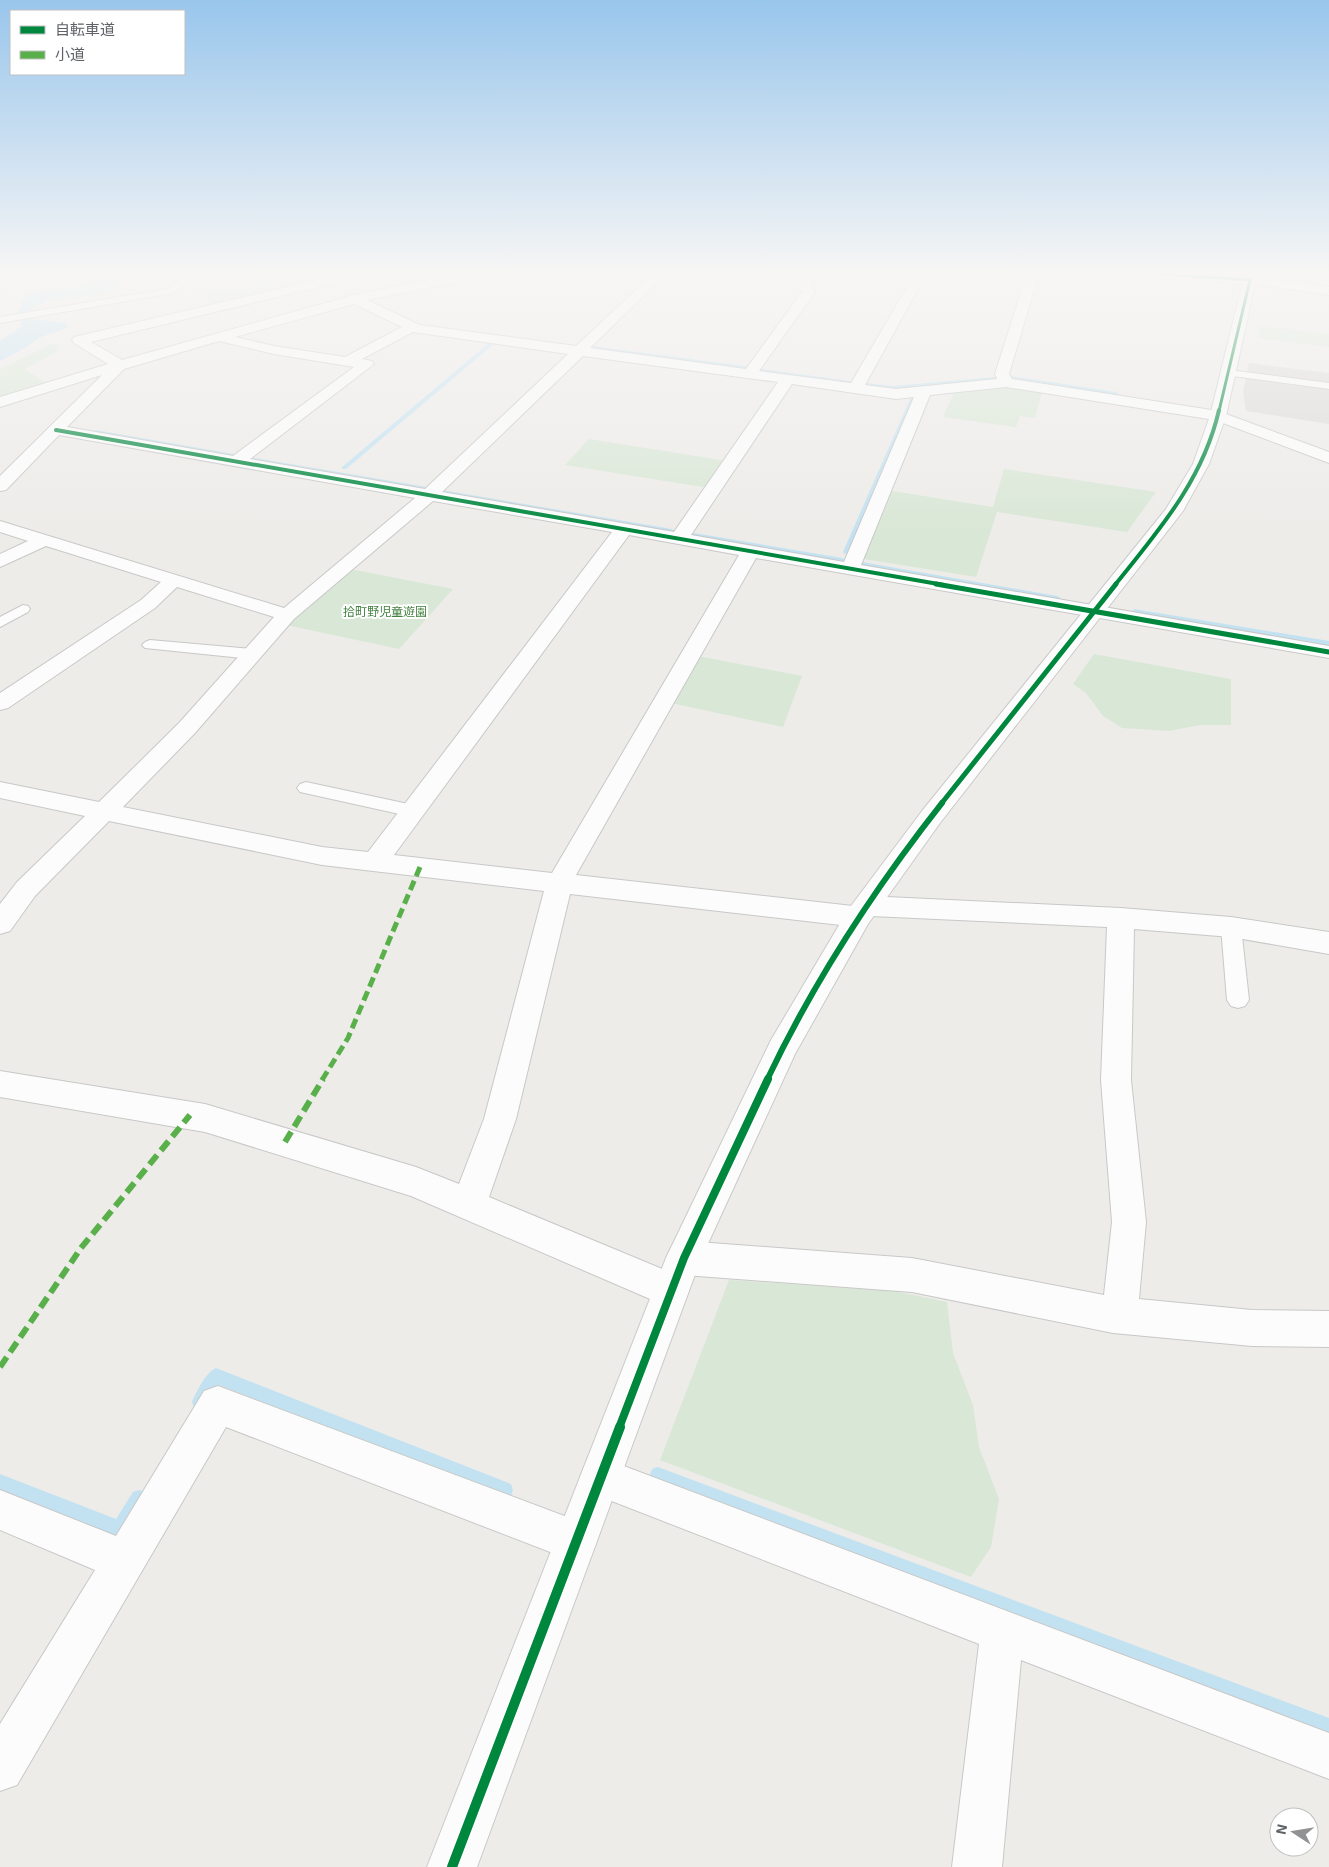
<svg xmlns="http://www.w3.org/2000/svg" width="1329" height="1867" font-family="'Exo 2','Noto Sans JP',sans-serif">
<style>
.industrial{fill:#dddbd9}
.green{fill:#d9e7d6}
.water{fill:#c3e2f1}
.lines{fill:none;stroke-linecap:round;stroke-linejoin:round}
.stream{fill:#c3e2f1;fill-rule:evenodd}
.lane-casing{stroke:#c8c8c8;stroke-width:2}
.street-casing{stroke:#c8c8c8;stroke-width:2}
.secondary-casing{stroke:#cacaca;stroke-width:2}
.lane{fill:#fcfcfc;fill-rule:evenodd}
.street{fill:#fcfcfc;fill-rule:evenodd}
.secondary{fill:#fcfcfc;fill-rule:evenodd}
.quiet-far1{stroke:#59b04a;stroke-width:5;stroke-dasharray:10 5;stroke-linecap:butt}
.quiet{stroke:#59b04a;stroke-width:6;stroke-dasharray:12 6;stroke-linecap:butt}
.cycleway-far5-casing{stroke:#fff;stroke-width:4.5}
.cycleway-far4-casing{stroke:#fff;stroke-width:5.5}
.cycleway-far3-casing{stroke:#fff;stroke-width:8}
.cycleway-far2-casing{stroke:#fff;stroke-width:9}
.cycleway-far1-casing{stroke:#fff;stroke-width:11}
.cycleway-casing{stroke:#fff;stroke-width:13}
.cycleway-far5{stroke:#00873e;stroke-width:3}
.cycleway-far4{stroke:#00873e;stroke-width:4}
.cycleway-far3{stroke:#00873e;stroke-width:5}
.cycleway-far2{stroke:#00873e;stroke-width:6}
.cycleway-far1{stroke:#00873e;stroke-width:8}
.cycleway{stroke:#00873e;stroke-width:10}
.labels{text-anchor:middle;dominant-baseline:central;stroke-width:4;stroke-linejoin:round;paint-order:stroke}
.far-park-label{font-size:12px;fill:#438241;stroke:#fff}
</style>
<rect width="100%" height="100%" fill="#edece9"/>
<path class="industrial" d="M 1249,363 L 1329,373 L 1329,424 L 1246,411 L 1243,392 Z"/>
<g class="green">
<path d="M 0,273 L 104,273 L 1,290 Z"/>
<path d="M 211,273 L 348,273 L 212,306 L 194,286 Z"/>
<path d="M 420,273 L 473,273 L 383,290 L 412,275 Z"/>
<path d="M 1259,326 L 1329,334 L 1329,347 L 1258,338 Z"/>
<path d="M 51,344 L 58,344 L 60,350 L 25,369 L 47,384 L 0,400 L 0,369 Z"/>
<path d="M 1009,386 L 1042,392 L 1035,418 L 1020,416 L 1016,427 L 943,417 L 954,393 Z"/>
<path d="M 589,439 L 727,461 L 709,488 L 565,465 Z"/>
<path d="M 1004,469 L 1156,492 L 1127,532 L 997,512 L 976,577 L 864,559 L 892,491 L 993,507 Z"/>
<path d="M 350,569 L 453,589 L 399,649 L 286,625 Z"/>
<path d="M 1094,654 L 1231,679 L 1231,725 L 1200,725 L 1169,731 L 1122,728 L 1103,716 L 1086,693 L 1073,684 Z"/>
<path d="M 698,656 L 802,676 L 783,727 L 671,703 Z"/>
<path d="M 729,1280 L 894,1291 L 947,1302 L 953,1353 L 973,1405 L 979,1447 L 999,1499 L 991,1547 L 971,1577 L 660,1460 Z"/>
</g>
<path class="water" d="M 98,280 L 114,280 L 122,283 C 112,298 68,295 51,300 C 42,302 34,307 27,312 L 31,319 L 65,323 L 68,328 L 41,337 L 25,348 L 0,361 L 0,341 L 22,326 L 17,314 L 22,304 L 21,300 C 33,287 52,293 67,289 C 78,287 87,282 98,280 Z"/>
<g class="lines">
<g class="stream">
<path d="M 490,342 L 495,343 L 346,469 L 342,469 L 342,467 Z"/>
<path d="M 592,346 L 745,366 L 748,368 L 745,370 L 590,349 Z"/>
<path d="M 762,369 L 850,381 L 853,383 L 850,385 L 760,372 L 760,370 Z"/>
<path d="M 1011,376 L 1116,392 L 1119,394 L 1116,396 L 1009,379 L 1009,377 Z"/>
<path d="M 995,377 L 997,378 L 997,380 L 893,390 L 864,385 L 867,383 L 893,386 Z"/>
<path d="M 914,395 L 917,397 L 851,552 L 844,554 L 843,552 L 911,397 Z"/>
<path d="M 96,430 L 234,454 L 237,456 L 234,458 L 94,433 L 93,432 Z"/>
<path d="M 250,457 L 427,487 L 431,489 L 427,491 L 248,460 L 247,459 Z"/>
<path d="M 442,490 L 672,529 L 676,531 L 672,533 L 445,494 L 441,492 Z"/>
<path d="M 688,532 L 842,558 L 846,560 L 842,562 L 691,536 L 687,534 Z"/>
<path d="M 862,562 L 1057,596 L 1061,598 L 1057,600 L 865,566 L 861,564 Z"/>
<path d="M 1134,609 L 1329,641 L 1329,647 L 1137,613 L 1133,611 Z"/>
<path d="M 216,1368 L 511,1484 L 513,1490 L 511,1496 L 505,1498 L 219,1385 L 206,1408 L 200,1410 L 194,1408 L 192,1402 C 197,1391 205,1373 216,1368 Z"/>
<path d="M 658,1467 L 1329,1718 L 1329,1736 L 658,1483 L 652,1481 L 650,1475 L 652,1469 Z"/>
<path d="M 0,1474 L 116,1519 L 133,1492 L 139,1490 L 145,1492 L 147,1498 L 126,1535 L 120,1537 L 0,1490 Z"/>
</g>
<g class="lane-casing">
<g id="lane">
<path d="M 189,273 L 198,273 L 173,293 L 0,323 L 0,317 L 167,289 Z"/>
<path d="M 1229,370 L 1329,383 L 1329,389 L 1225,375 L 1224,373 L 1225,371 Z"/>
<path d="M 23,605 L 28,606 L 30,609 L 28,612 L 0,627 L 0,617 Z"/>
<path d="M 150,640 L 252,649 L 257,651 L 260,654 L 257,657 L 252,659 L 145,648 L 142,645 L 145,642 Z"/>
<path d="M 306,782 L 413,805 L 419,807 L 422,811 L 419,815 L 413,817 L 300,792 L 297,788 L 300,784 Z"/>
<path d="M 1231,920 L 1238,922 L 1241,927 L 1249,1000 L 1245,1006 L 1238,1008 L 1231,1006 L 1227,1000 L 1221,927 L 1224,922 Z"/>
</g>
</g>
<g class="street-casing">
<g id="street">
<path d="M 346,273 L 366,273 L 364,276 L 91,342 L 122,360 L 354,295 L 458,274 L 497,273 L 495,276 L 491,277 L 425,288 L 367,300 L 420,325 L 576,346 L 654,273 L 667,273 L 590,348 L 746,369 L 802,292 L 799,287 L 804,273 L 816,273 L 811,287 L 815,292 L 759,371 L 851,383 L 906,289 L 912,285 L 918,289 L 865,385 L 896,389 L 997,379 L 995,374 L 1027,273 L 1039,273 L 1009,374 L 1012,379 L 1218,411 L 1329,452 L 1329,463 L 1215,420 L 1006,387 L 930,395 L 861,565 L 1329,646 L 1329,658 L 756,558 L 576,875 L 853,906 L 857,899 L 866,896 L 1121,908 L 1231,917 L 1329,932 L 1329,954 L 1231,937 L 1134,929 L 1131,1080 L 1146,1222 L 1139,1299 L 1252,1310 L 1329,1311 L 1329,1347 L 1252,1346 L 1113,1333 L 912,1292 L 684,1275 L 672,1270 L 666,1258 L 672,1246 L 684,1241 L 912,1258 L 1104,1295 L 1112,1222 L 1101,1080 L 1107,927 L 871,916 L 868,924 L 858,927 L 570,894 L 516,1119 L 489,1197 L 684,1278 L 689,1290 L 684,1302 L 671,1308 L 411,1196 L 205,1132 L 0,1097 L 0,1071 L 205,1104 L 416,1167 L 459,1184 L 484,1119 L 544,891 L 322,865 L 109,821 L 35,896 L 10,931 L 0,934 L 0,904 L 17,882 L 85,816 L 0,798 L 0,782 L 99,802 L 179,723 L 274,617 L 177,587 L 155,608 L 8,708 L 0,710 L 0,693 L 141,600 L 161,582 L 46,546 L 0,567 L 0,554 L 28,541 L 0,532 L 0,521 L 284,608 L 415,498 L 59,435 L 6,490 L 0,491 L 0,476 L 102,375 L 0,407 L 0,397 L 108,364 L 74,343 L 72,340 L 74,337 ZM 354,304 L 402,327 L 345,357 L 274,346 L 235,337 ZM 413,332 L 568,354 L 425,489 L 250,459 L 374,364 L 372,361 L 362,359 ZM 219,341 L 274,354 L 354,367 L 233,456 L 67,427 L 124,369 ZM 583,356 L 778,382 L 674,532 L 442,492 ZM 792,384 L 896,399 L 914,397 L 844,562 L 691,535 ZM 433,501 L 612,532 L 368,852 L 322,847 L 123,807 L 195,733 L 294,619 ZM 629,535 L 739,555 L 552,873 L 394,855 Z"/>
<path d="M 1138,273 L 1194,273 L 1250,276 L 1256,280 L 1250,284 L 1144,277 Z"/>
<path d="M 218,1386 L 591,1526 L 597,1541 L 591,1556 L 576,1562 L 226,1427 L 17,1785 L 0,1791 L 0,1724 L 95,1570 L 0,1530 L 0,1490 L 116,1536 L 204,1391 Z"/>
<path d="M 600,1457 L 1329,1733 L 1329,1779 L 1021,1660 L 1002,1867 L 952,1867 L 979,1644 L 586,1491 L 580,1477 L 586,1463 Z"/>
</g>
</g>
<g class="secondary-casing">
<path id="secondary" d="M 1245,273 L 1257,273 L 1256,277 L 1329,287 L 1329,295 L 1255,284 L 1226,416 L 1209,464 L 1183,511 L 940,823 L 868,924 L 795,1054 L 700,1261 L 477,1867 L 427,1867 L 666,1258 L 771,1040 L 848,910 L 922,811 L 1166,509 L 1193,464 L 1210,416 Z"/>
</g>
<use href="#lane" class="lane"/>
<use href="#street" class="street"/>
<use href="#secondary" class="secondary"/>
<path class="quiet-far1" d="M 322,1080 L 348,1038 L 420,867"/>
<g class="quiet">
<path d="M 285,1142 L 323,1079"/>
<path d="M 0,1367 L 81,1248 L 190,1115"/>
</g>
<g class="cycleway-far5-casing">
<path id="cycleway-far5" d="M 1144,273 L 1250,280 L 1219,411"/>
</g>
<g class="cycleway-far4-casing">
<g id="cycleway-far4">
<path d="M 56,430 L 944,585"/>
<path d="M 1115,585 C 1159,530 1203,480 1219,410"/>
</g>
</g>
<g class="cycleway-far3-casing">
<g id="cycleway-far3">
<path d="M 936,584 L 1329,652"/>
<path d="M 941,804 L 1116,584"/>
</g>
</g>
<g class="cycleway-far2-casing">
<path id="cycleway-far2" d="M 767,1080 C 814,981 875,888 942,803"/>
</g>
<g class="cycleway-far1-casing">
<path id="cycleway-far1" d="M 619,1428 L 684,1258 L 768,1079"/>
</g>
<g class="cycleway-casing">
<path id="cycleway" d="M 452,1867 L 620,1427"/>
</g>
<use href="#cycleway-far5" class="cycleway-far5"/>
<use href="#cycleway-far4" class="cycleway-far4"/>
<use href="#cycleway-far3" class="cycleway-far3"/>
<use href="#cycleway-far2" class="cycleway-far2"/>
<use href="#cycleway-far1" class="cycleway-far1"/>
<use href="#cycleway" class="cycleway"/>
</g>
<linearGradient id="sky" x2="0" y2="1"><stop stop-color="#99c6ec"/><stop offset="0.51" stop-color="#f7f6f5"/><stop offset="1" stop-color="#f7f6f5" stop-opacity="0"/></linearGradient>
<rect width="1329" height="534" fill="url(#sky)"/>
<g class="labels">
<g class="far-park-label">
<text x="385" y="611">拾町野児童遊園</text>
</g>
</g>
<rect x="10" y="10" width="175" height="65" fill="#ffffff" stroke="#bfc0c2"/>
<rect x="20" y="26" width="25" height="8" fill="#00873e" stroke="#bfc0c2"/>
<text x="55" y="35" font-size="15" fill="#5f6266">自転車道</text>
<rect x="20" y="51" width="25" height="8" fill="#59b04a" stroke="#bfc0c2"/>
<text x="55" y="60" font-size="15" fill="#5f6266">小道</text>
<g transform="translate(1294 1832) rotate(282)"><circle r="24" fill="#ffffff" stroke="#bfc0c2"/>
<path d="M0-4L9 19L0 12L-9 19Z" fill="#919294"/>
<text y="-8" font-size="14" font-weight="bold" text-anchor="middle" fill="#5f6266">N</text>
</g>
</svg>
